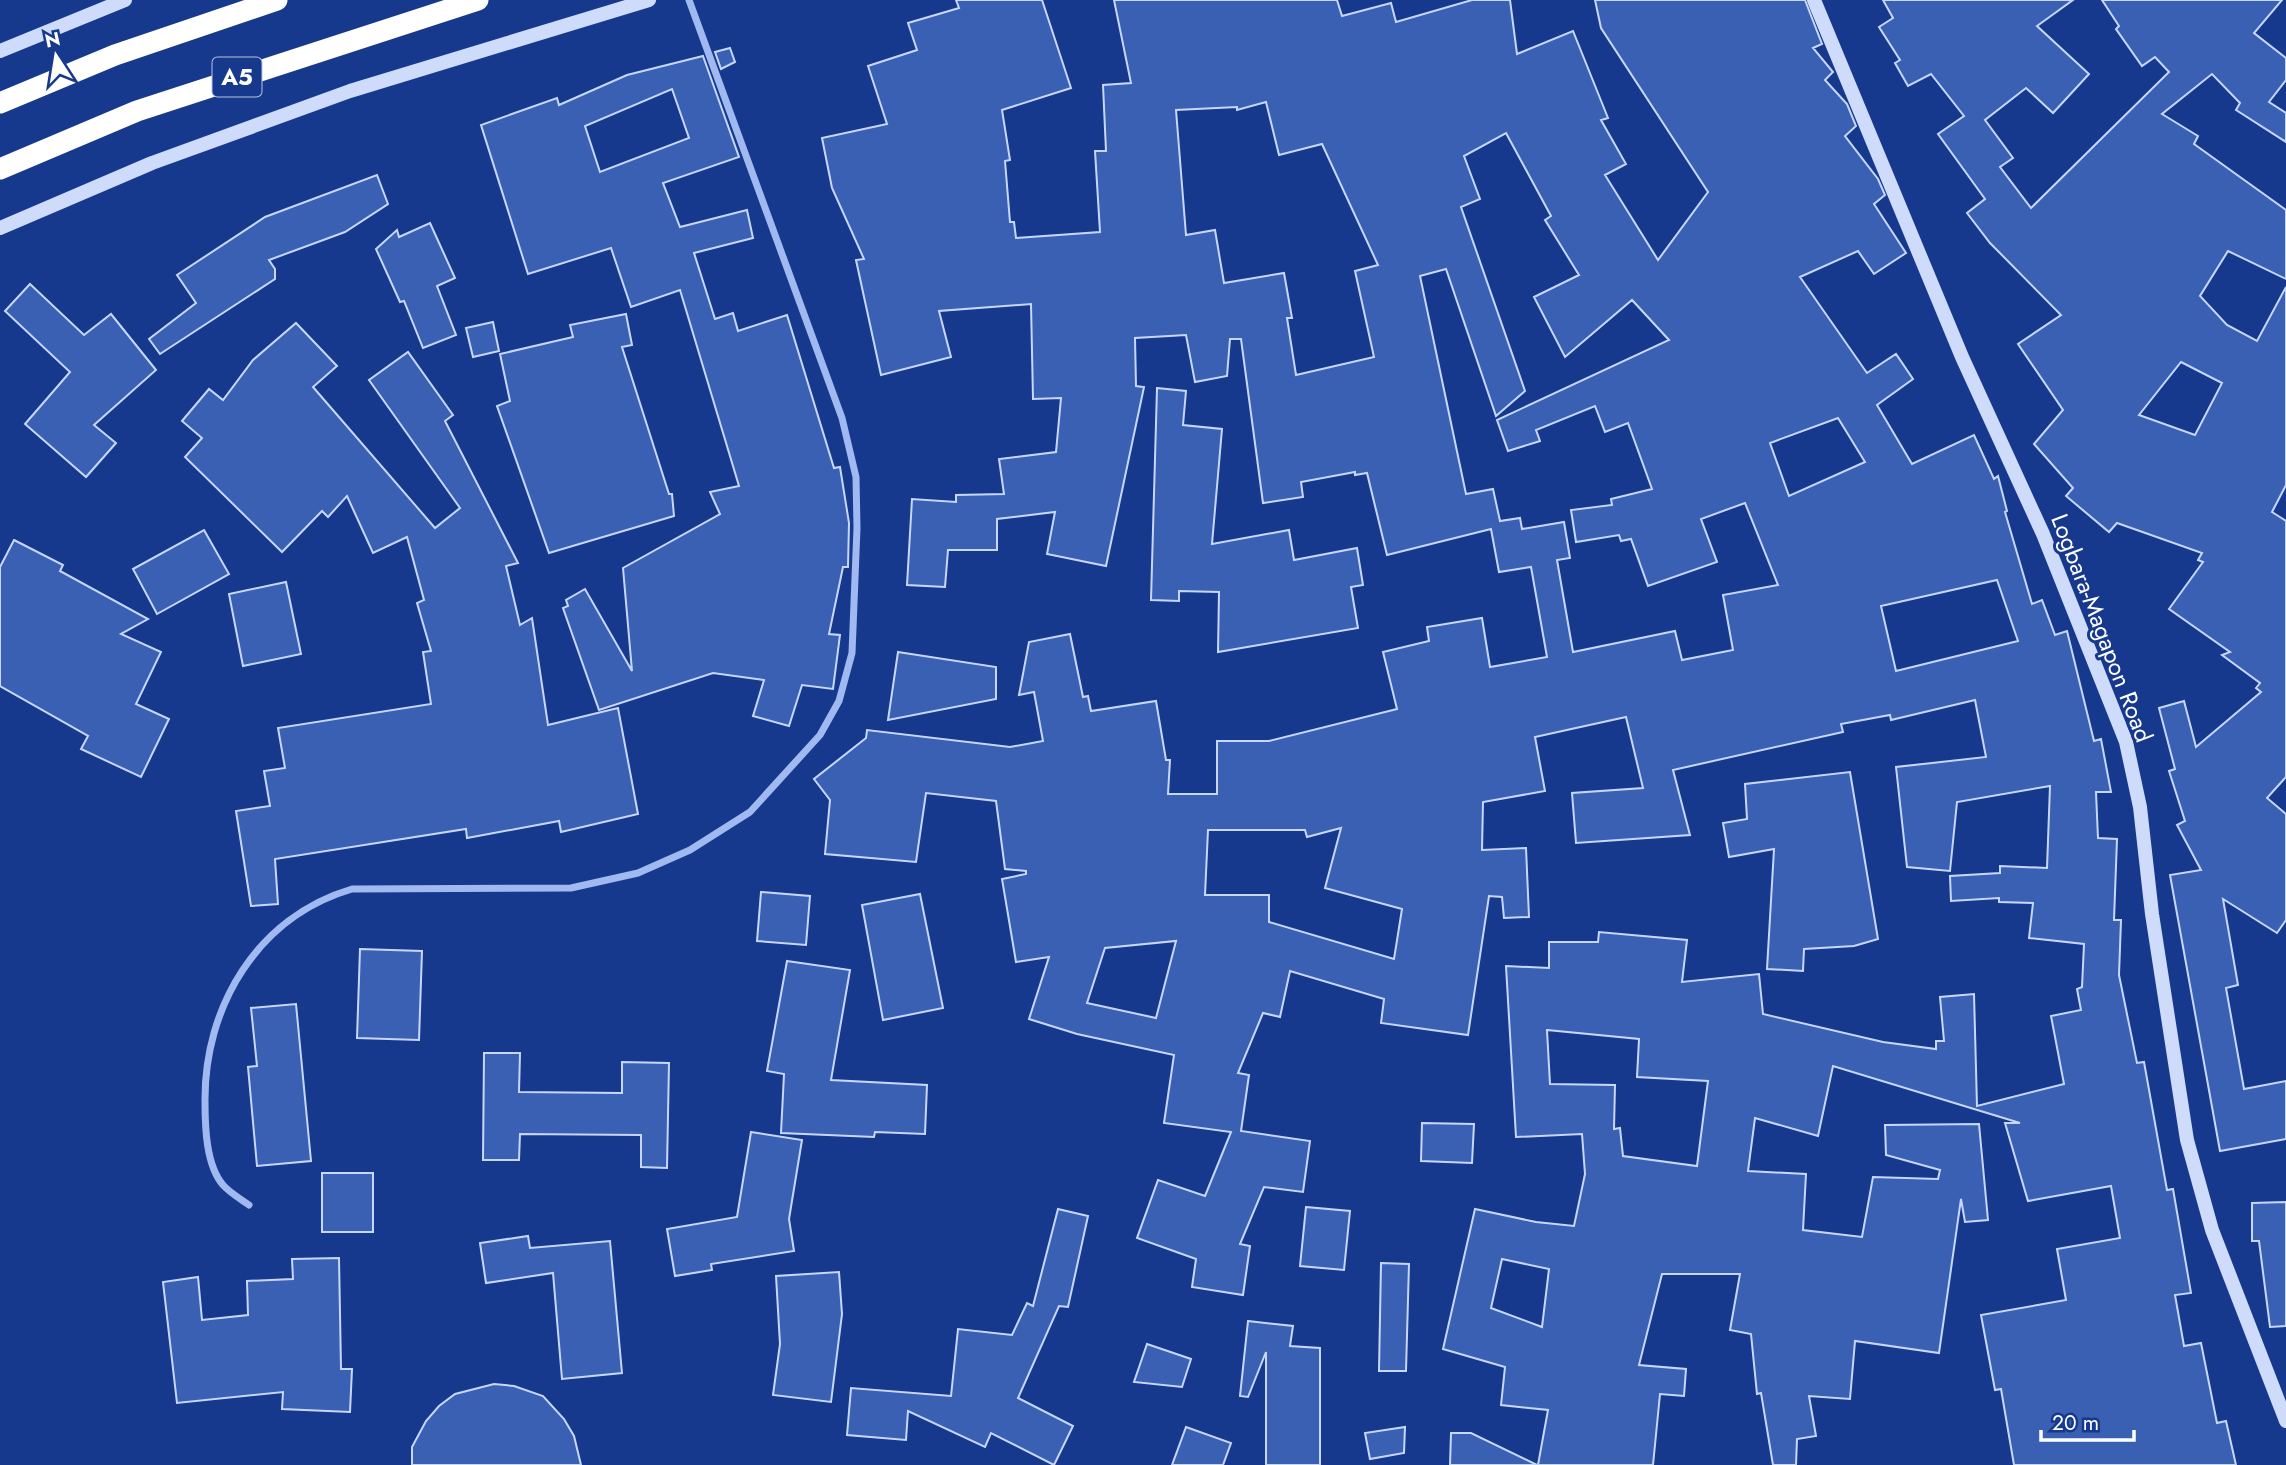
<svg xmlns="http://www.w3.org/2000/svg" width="2286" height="1465" font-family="Jost,sans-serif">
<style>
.building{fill:#3a60b4;stroke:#c7d7fb;stroke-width:2;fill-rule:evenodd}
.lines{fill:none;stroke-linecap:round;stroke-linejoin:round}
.street{stroke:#a0b9f0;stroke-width:7}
.secondary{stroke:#cedbfb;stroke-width:14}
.highway{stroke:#fff;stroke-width:21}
.labels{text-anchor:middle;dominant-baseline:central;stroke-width:6;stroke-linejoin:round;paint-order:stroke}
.shield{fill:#16398d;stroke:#b9c4dd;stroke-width:2}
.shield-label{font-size:23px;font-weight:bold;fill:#fff}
.street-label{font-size:24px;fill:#fff;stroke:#16398d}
</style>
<rect width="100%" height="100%" fill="#16398d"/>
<g class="building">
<path d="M 956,0 L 1042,0 L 1071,88 L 1002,110 L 1010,160 L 1005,161 L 1010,222 L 1014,222 L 1016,238 L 1100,232 L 1095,151 L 1106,151 L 1103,85 L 1131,83 L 1114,0 L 1337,0 L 1342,16 L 1391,3 L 1396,22 L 1472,0 L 1510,0 L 1517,54 L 1573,31 L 1608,118 L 1601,120 L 1626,164 L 1605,175 L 1658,260 L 1708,192 L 1601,28 L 1595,0 L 1805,0 L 1822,44 L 1813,48 L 1833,72 L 1825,80 L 1847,104 L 1856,126 L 1845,136 L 1878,179 L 1885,195 L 1874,204 L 1906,253 L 1874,274 L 1858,251 L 1800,277 L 1867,373 L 1896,354 L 1913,379 L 1877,405 L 1912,464 L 1974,435 L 1994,479 L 1998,476 L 2007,511 L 2005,512 L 2032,604 L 2042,600 L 2055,635 L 2067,631 L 2094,741 L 2101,739 L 2111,792 L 2096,792 L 2098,838 L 2117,839 L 2114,920 L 2121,920 L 2119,975 L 2137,1063 L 2144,1062 L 2167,1190 L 2173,1189 L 2191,1293 L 2175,1295 L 2184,1346 L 2201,1343 L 2217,1423 L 2226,1421 L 2236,1465 L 2014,1465 L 2001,1389 L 1995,1390 L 1981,1315 L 2066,1300 L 2057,1249 L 2120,1238 L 2111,1186 L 2028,1201 L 2005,1123 L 2020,1123 L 1833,1066 L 1818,1136 L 1755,1118 L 1748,1171 L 1806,1174 L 1803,1230 L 1862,1237 L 1873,1177 L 1938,1179 L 1940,1170 L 1886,1155 L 1885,1125 L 1979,1124 L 1988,1220 L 1965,1222 L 1961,1199 L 1939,1353 L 1855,1341 L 1850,1399 L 1809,1396 L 1816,1436 L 1797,1439 L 1796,1465 L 1773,1465 L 1761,1393 L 1757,1394 L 1751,1334 L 1730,1330 L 1740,1274 L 1662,1274 L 1639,1365 L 1686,1369 L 1684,1396 L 1660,1394 L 1653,1465 L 1538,1465 L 1548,1410 L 1501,1405 L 1505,1367 L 1443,1349 L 1475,1209 L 1536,1222 L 1574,1226 L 1585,1174 L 1582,1134 L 1516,1137 L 1506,966 L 1549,968 L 1549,942 L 1598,942 L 1599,932 L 1687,940 L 1682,982 L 1759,974 L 1763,1014 L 1883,1042 L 1936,1049 L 1936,1041 L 1944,1041 L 1940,997 L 1974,994 L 1977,1106 L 2064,1084 L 2051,1016 L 2081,1010 L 2077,989 L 2082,987 L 2084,944 L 2029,938 L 2033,903 L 1999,902 L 1999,898 L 1951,901 L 1950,876 L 2000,873 L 2000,866 L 2047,868 L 2050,786 L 1957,802 L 1950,871 L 1907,867 L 1896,767 L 1986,757 L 1975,700 L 1891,720 L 1890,715 L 1841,724 L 1843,732 L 1673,770 L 1690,835 L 1576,843 L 1572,793 L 1643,788 L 1626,717 L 1535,737 L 1545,791 L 1483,802 L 1482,850 L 1526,848 L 1529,917 L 1504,918 L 1502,897 L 1489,896 L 1468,1035 L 1381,1023 L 1384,999 L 1290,971 L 1280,1017 L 1263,1013 L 1238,1073 L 1249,1075 L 1241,1131 L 1310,1141 L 1303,1192 L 1264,1187 L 1240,1244 L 1250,1246 L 1243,1295 L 1192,1287 L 1196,1259 L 1137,1238 L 1158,1180 L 1205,1196 L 1231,1132 L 1164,1123 L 1174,1055 L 1077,1034 L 1029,1019 L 1049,957 L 1016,962 L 1002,879 L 1026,874 L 1026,871 L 1005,869 L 996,801 L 926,793 L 916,862 L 825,854 L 830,800 L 814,779 L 866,738 L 867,730 L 1010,747 L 1043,741 L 1034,692 L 1019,695 L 1029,642 L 1070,634 L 1083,697 L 1088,696 L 1091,711 L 1156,701 L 1166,760 L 1170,760 L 1168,794 L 1217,794 L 1217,741 L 1269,741 L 1397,709 L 1383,652 L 1429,641 L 1427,627 L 1482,618 L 1490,667 L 1547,657 L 1531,567 L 1499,572 L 1491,529 L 1387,555 L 1367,473 L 1355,475 L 1355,472 L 1301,482 L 1303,497 L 1263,503 L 1241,339 L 1230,339 L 1227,376 L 1195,382 L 1186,335 L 1135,338 L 1136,386 L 1144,387 L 1106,566 L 1047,554 L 1055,512 L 997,519 L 997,550 L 948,550 L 945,587 L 907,585 L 912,499 L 956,502 L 956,495 L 1004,494 L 999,459 L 1056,452 L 1061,398 L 1033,399 L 1031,304 L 939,311 L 951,357 L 881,375 L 856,260 L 864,259 L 832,188 L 822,138 L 887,124 L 868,66 L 917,50 L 908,23 L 959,8 ZM 1266,102 L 1279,155 L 1322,144 L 1378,265 L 1355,271 L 1374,357 L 1296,375 L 1287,318 L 1292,318 L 1284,273 L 1224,283 L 1215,230 L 1186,235 L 1176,110 L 1237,107 L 1237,110 ZM 1506,133 L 1551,216 L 1545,220 L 1579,275 L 1534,297 L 1565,357 L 1632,300 L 1669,340 L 1497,420 L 1508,451 L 1540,441 L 1536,430 L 1595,406 L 1605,432 L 1628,423 L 1652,489 L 1611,499 L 1612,505 L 1571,510 L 1576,542 L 1619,535 L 1621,541 L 1631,539 L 1648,586 L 1717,562 L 1701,519 L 1745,503 L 1778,585 L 1723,595 L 1733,650 L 1682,660 L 1675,631 L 1573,652 L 1557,560 L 1570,558 L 1564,522 L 1522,529 L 1520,518 L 1500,521 L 1493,489 L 1466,494 L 1420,276 L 1446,269 L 1496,416 L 1525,391 L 1461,207 L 1480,199 L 1464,156 ZM 1838,418 L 1865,462 L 1789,496 L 1770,443 ZM 1997,580 L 2018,641 L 1896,671 L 1881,606 ZM 1341,828 L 1325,888 L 1402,909 L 1394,959 L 1269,922 L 1269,895 L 1205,895 L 1208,830 L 1305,830 L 1307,837 ZM 1176,941 L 1156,1018 L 1087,1003 L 1105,948 ZM 1547,1030 L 1639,1039 L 1637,1077 L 1708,1081 L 1697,1166 L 1623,1156 L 1620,1128 L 1614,1129 L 1615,1085 L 1550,1084 ZM 1502,1259 L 1549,1269 L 1542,1327 L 1491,1308 Z"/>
<path d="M 1883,0 L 2073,0 L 2037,26 L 2089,74 L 2053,113 L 2026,88 L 1985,120 L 2013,158 L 2000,167 L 2031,208 L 2169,72 L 2155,57 L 2142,66 L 2116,29 L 2119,26 L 2102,0 L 2282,0 L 2254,33 L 2286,58 L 2286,80 L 2269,102 L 2286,113 L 2286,142 L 2236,110 L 2240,103 L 2212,74 L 2162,114 L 2198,136 L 2194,144 L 2286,210 L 2286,279 L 2228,251 L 2200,296 L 2227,325 L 2257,341 L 2286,287 L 2286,485 L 2272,512 L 2286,521 L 2286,777 L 2267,798 L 2286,814 L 2286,920 L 2277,933 L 2223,899 L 2238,985 L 2226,988 L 2244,1089 L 2286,1081 L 2286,1139 L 2220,1151 L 2170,875 L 2201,870 L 2177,825 L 2185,821 L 2169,771 L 2175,769 L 2159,708 L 2184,701 L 2196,747 L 2261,692 L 2256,688 L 2260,683 L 2222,655 L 2230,652 L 2169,609 L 2203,562 L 2198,560 L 2202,553 L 2117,523 L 2109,532 L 2066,496 L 2073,488 L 2034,444 L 2063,410 L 2018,344 L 2061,315 L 1990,243 L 1967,213 L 1985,199 L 1938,134 L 1964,116 L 1931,74 L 1908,86 L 1895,63 L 1900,60 L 1879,27 L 1893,18 ZM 2181,362 L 2222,383 L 2195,435 L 2139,415 Z"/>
<path d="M 730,48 L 735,62 L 721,69 L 715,52 Z"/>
<path d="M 703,56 L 739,157 L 663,183 L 680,227 L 747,210 L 753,238 L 694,253 L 715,319 L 733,313 L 738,331 L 787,315 L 834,468 L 840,467 L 849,523 L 848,567 L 843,567 L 829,634 L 840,635 L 833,689 L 802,685 L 789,726 L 753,716 L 764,680 L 713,673 L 599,710 L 563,608 L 568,606 L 566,600 L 585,589 L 632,671 L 623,568 L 720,514 L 710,492 L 739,486 L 680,290 L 631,307 L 611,248 L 528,274 L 481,125 L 557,98 L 559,105 L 627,75 ZM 672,89 L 689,138 L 600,172 L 585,126 Z"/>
<path d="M 377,175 L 388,204 L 345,232 L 269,260 L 275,269 L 275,279 L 160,354 L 149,339 L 196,303 L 177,275 L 265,217 Z"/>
<path d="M 430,223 L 455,278 L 437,286 L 456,335 L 423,348 L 404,301 L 400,302 L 376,249 L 397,230 L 399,237 Z"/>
<path d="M 30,284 L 84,335 L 111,314 L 156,370 L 94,425 L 116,443 L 86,477 L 25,424 L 70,372 L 5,311 Z"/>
<path d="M 626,314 L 632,345 L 622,347 L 669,494 L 672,494 L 674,516 L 549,553 L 497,406 L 510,401 L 500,354 L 573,337 L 570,325 Z"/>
<path d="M 493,322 L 499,351 L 473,357 L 466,328 Z"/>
<path d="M 296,323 L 337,366 L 313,387 L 435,528 L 460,508 L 369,380 L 408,352 L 453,415 L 445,421 L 518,563 L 506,566 L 520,625 L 532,618 L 548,725 L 618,708 L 638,814 L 561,832 L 559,821 L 467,838 L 466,829 L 275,859 L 278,904 L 251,906 L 236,811 L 270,806 L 264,771 L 285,768 L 278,728 L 431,704 L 423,652 L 431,651 L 417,603 L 424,600 L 407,537 L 373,553 L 347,496 L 328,517 L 322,511 L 282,552 L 185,457 L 202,438 L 182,421 L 209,389 L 223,400 L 253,360 Z"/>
<path d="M 1157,388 L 1186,391 L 1183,425 L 1222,429 L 1212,544 L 1289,530 L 1294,560 L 1357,548 L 1363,585 L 1351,587 L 1358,628 L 1218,652 L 1219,592 L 1179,591 L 1179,601 L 1151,600 Z"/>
<path d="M 204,530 L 229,574 L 157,614 L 133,569 Z"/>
<path d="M 14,540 L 63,565 L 60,571 L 148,619 L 121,634 L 161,652 L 136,704 L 169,719 L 141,777 L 81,749 L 88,736 L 0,686 L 0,567 Z"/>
<path d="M 286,582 L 301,654 L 243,666 L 229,594 Z"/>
<path d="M 898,652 L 996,667 L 996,699 L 888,720 Z"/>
<path d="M 1850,772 L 1878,939 L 1854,946 L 1804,949 L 1803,971 L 1767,969 L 1774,849 L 1729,857 L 1723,823 L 1747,819 L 1745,784 Z"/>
<path d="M 761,892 L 810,896 L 806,945 L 757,941 Z"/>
<path d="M 920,894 L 943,1008 L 883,1020 L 862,905 Z"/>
<path d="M 360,949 L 422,951 L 419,1040 L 357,1038 Z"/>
<path d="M 787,961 L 850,970 L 831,1080 L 927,1085 L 925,1134 L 875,1132 L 874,1137 L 781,1133 L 784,1074 L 767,1071 Z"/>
<path d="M 296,1004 L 311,1161 L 257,1166 L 248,1067 L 257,1066 L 251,1008 Z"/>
<path d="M 484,1053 L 520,1053 L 519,1092 L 622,1093 L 622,1062 L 669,1063 L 667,1168 L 641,1167 L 641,1135 L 520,1134 L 519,1160 L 483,1160 Z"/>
<path d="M 1422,1123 L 1474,1124 L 1472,1163 L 1421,1161 Z"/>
<path d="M 751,1132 L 802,1140 L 789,1219 L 794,1251 L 711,1264 L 712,1270 L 675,1276 L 667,1229 L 737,1217 Z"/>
<rect x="322" y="1173" width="51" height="59"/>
<path d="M 2286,1202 L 2286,1326 L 2270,1327 L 2259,1241 L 2252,1241 L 2252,1203 Z"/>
<path d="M 1306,1207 L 1350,1211 L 1344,1270 L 1300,1266 Z"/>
<path d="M 1058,1209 L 1088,1216 L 1068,1307 L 1059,1306 L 1018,1398 L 1073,1426 L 1054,1465 L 991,1433 L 985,1447 L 908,1411 L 906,1440 L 847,1435 L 851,1388 L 951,1396 L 958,1329 L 1012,1335 L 1027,1303 L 1033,1306 Z"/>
<path d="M 528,1236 L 530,1248 L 610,1241 L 622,1373 L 562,1379 L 553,1273 L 486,1283 L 480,1243 Z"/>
<path d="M 339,1258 L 341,1369 L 352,1369 L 350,1412 L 282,1409 L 283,1392 L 177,1403 L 163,1282 L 198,1277 L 202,1320 L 248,1315 L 247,1281 L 293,1279 L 292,1259 Z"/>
<path d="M 1381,1263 L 1409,1264 L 1406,1371 L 1379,1371 Z"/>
<path d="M 839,1272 L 842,1314 L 831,1402 L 773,1395 L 780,1344 L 776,1276 Z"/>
<path d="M 1248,1321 L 1293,1326 L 1290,1346 L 1320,1348 L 1320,1465 L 1266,1465 L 1266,1352 L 1248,1397 L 1240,1396 Z"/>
<path d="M 1147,1344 L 1191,1359 L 1182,1387 L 1134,1382 Z"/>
<path d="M 494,1384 L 514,1386 L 543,1396 L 564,1419 L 574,1436 L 581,1465 L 412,1465 L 412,1447 L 426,1421 L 439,1406 L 455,1394 Z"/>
<path d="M 1186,1427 L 1231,1443 L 1223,1465 L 1172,1465 Z"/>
<path d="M 1405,1427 L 1404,1453 L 1370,1459 L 1365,1433 Z"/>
<path d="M 1451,1433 L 1471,1433 L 1537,1465 L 1450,1465 Z"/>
</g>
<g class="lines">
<path class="street" d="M 249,1205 C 241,1199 230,1193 223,1185 C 206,1165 205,1127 205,1102 C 204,1007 257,917 352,889 L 571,888 L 638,873 L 690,850 L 750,812 L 820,735 L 839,701 L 852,653 L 857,528 L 856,477 L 842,418 L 689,0"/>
<g class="secondary">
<path d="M 1814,0 L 1962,357 L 2043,534 L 2126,742 L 2140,807 L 2152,914 L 2187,1140 L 2212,1230 L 2286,1421"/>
<path d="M 0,51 L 125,0"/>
<path d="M 0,228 L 152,163 L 350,91 L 649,0"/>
</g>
<g class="highway">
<path d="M 0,103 L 115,55 L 277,0"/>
<path d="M 0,169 L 137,111 L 478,0"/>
</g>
</g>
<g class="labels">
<rect class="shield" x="212.5" y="57.5" width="49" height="39" rx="5"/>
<g class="shield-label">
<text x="237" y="77">A5</text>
</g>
<g class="street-label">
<text transform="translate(2102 628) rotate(69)">Logbara-Magapon Road</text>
</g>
</g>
<g transform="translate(56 56) rotate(348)" stroke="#16398d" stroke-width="5" paint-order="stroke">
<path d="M0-5L12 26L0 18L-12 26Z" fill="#ffffff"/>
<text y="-10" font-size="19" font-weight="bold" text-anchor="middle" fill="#ffffff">N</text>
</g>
<path d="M2041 1430v10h93v-10" fill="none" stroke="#ffffff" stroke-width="3.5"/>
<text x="2052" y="1430" font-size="21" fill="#ffffff" stroke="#16398d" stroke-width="5" paint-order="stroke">20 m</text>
</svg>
